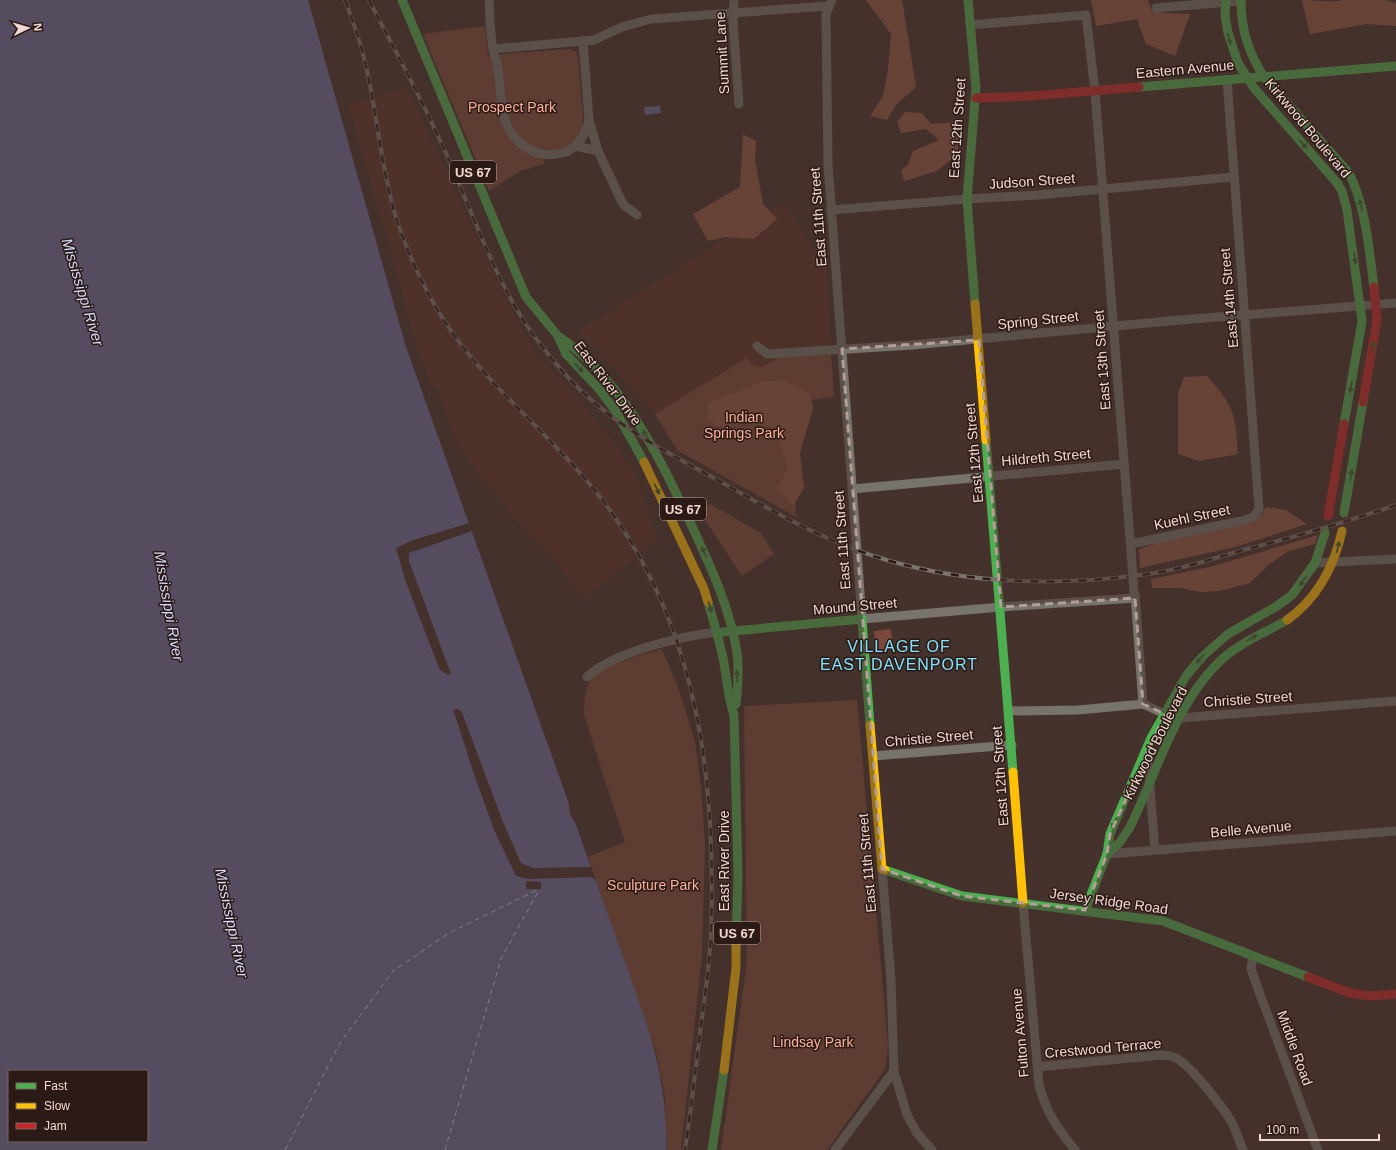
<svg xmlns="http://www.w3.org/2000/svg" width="1396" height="1150" font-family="Helvetica,sans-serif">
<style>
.built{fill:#5a3124}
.green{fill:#7a493b}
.forest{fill:#915846}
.water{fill:#696da0;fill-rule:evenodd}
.pier{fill:#46322c}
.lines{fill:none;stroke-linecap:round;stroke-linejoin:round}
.ferry{stroke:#d5dbfd;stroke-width:1;stroke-dasharray:5 4;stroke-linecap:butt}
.street{stroke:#77736d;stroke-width:9}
.fast{stroke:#4caf50;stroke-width:9}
.slow{stroke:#ffc107;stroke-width:9}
.jam{stroke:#c62828;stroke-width:9}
.rail-casing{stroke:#7d736d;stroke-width:4}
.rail{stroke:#2b1a15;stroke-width:2.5;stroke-dasharray:8;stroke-linecap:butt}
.street-bridge{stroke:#77736d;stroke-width:9}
.oneway{fill:#3a5d30}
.marked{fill:none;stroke:#b59e97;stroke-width:3;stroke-dasharray:8 5;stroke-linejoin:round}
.labels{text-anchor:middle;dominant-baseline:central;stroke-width:3;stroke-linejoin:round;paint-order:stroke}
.shield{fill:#2b1a15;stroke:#b69f99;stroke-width:1}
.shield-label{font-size:13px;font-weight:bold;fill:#f1d8d1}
.street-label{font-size:14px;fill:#f1d8d1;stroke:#2b1a15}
.park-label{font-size:14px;fill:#fcb19a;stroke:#2b1a15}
.water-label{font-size:15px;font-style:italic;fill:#d5dbfd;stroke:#2b1a15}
.quarter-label{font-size:16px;letter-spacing:1px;fill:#80e3fe;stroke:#2b1a15}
</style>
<rect width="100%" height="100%" fill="#46322c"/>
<g class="built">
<path d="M 407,88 L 511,310 L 538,356 L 586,408 L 633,469 L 657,540 L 584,598 L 538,539 L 535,542 L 458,447 L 437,388 L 433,389 L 414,339 L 382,215 L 380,215 L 349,104 Z"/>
<path d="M 784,203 L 815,252 L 826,247 L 831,353 L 769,363 L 761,367 L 753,365 L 746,358 L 656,413 L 578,331 Z"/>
</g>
<g class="green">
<path d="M 485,26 L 488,55 L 570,49 L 576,52 L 578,58 L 583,116 C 583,129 578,144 565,149 C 559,152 549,150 542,151 L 544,164 L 520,171 L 489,191 L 423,34 Z"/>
<path d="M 831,353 L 834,397 L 809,400 L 793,458 L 796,517 L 677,450 L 655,414 L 746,358 L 753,365 L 761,367 L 780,357 Z"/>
<path d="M 710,504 L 761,533 L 774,554 L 742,576 L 699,511 Z"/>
<path d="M 891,629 L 893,648 L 876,650 L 874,631 Z"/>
<path d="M 662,649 L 678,687 L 695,741 L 701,787 L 705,844 L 702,955 L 681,1150 L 666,1150 L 665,1096 L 656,1053 L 588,857 L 625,842 L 584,715 C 584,704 585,688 591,679 C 601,665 645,654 662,649 Z"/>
<path d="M 857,700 L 888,1046 L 885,1069 L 827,1150 L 721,1150 L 747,961 L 744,706 Z"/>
</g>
<g class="forest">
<path d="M 866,0 L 902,0 L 916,87 L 896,105 L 887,120 L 870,116 L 883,96 L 888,70 L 891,34 Z"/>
<path d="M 1091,0 L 1148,0 L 1152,12 L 1190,14 L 1175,56 L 1146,44 L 1137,19 L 1096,26 Z"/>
<path d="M 1304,0 C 1314,0 1335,3 1343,0 L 1385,0 L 1396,3 L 1396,26 L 1367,24 L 1310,34 L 1302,1 Z"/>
<path d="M 905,112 L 922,113 L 931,124 L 959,122 L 958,154 L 937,171 L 904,181 L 901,170 L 908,165 L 913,151 L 939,140 L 926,129 L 901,133 L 897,122 Z"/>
<path d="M 743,134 L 756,141 L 755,160 L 763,204 L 777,219 L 754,239 L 725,237 L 708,241 L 693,214 L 740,187 Z"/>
<path d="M 1207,376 C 1235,408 1235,413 1238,454 L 1200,461 L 1178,454 L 1178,394 L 1184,377 Z"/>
<path d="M 784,380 L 810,393 L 813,408 L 800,453 L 804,488 L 793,506 L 777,488 L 788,469 L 775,427 L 746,423 L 720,427 L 707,419 L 708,403 L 762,382 Z"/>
<path d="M 1266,507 L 1286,510 L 1307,524 L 1235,547 L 1140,568 L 1139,549 L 1166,540 L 1244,523 L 1261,516 Z"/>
<path d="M 1318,535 L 1315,544 L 1289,551 L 1268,565 L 1250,583 L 1220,591 L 1201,592 L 1179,588 L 1152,588 L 1151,579 L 1210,567 Z"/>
</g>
<g class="water">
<path d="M 0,0 L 308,0 L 405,344 L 569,804 C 569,812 570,816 575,822 C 591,868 608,914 624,959 C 648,1027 668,1077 666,1150 L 0,1150 ZM 9,1071 L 147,1071 L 147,1141 L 9,1141 Z"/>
<path d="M 660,106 L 661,113 L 645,115 L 644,107 Z"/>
</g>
<g class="pier">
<path d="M 469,523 L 472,531 L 409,553 L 409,561 L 451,674 L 448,675 L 440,670 L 435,658 L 406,582 L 396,548 L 413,540 Z"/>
<path d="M 455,709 L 460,710 L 463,715 L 503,822 L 521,863 L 533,868 L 591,867 L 596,880 L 591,877 L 529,879 L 516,876 L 494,830 L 473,771 L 454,712 Z"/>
<path d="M 526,881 L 541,882 L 541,889 L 526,889 Z"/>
</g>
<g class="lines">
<g class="ferry">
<path d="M 285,1150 L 340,1043 L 393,971 L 449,933 L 539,889"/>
<path d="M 445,1150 L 501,959 L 539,890"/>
</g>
<g class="street">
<path d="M 489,0 C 490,16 490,33 493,49 C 494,55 497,62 498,69 C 502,98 498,127 524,146 C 534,153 545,156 556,154 C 576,152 584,138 589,120 L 583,41"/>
<path d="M 734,0 L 733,21 L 739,104"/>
<path d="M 832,0 L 826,14 L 828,164 L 862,619 L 1001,607 L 1135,598"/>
<path d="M 1156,8 L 1240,1"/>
<path d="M 970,25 L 1086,15 L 1095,91 L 1131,551"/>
<path d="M 493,49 L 594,40 L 622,27 L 651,19 L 828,6"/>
<path d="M 589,120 L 598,151 L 621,200 L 624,205 L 637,215"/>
<path d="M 576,146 L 598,151"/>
<path d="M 831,210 L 967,199 L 1038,195 L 1233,177"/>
<path d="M 757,346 L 767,354 L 912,345 L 1180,320 L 1396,303"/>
<path d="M 852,489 L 1124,464"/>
<path d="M 1131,544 L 1241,521 L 1254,517 L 1259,509 L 1227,79"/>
<path d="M 1315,563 L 1396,559"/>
<path d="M 1135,594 L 1143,704"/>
<path d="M 587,677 C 613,652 682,636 717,632"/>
<path d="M 1009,711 L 1078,710 L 1143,704 L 1165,714 L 1180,718 L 1396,701"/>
<path d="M 1147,750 L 1155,850"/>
<path d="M 873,756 L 1012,745"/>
<path d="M 1107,854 L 1396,831"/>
<path d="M 882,869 L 891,980 L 894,1071 L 907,1115 L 917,1133 L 932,1150"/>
<path d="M 1023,903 L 1039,1085 C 1046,1112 1057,1128 1075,1150"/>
<path d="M 1253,956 L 1251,969 L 1257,986 L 1318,1150"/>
<path d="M 1037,1067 L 1151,1056 C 1159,1055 1168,1054 1176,1058 C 1191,1066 1221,1105 1231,1121 C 1236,1130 1239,1141 1243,1150"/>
<path d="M 835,1150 L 894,1071"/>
</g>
<g class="fast">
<path d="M 402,0 L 526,297 L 558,336 L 566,354 L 599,389 L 615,410 L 644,462"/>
<path d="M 968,0 L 976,88 L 967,199 L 975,304"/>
<path d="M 1226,0 L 1225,15 L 1228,33 L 1238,63 L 1254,88 L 1338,184 L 1342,191 L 1347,210 L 1362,321 L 1344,424"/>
<path d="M 1241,0 C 1241,29 1248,52 1264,77 L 1349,173 C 1366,207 1369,249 1374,287"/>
<path d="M 1139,87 L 1396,66"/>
<path d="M 558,336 C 623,380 657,453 690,522 C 709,563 730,607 737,653 C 739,670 738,687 736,704"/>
<path d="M 986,440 L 1013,772"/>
<path d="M 1344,513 L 1363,402"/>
<path d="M 708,602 C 714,623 720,642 724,663 C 727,681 728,698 734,715 L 738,875 L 736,945"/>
<path d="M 723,632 L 862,619 L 870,725"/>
<path d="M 1107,854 L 1119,843 L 1129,829 C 1157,774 1177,696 1227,655 C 1245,640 1267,632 1287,620"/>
<path d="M 885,870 L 962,896 L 1163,921 L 1308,977"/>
<path d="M 1085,910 L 1107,854 L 1110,834 L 1151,738 L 1186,676 L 1202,657 L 1228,634 L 1277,606 L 1292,595 L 1315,563 L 1325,533"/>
<path d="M 712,1150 L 724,1070"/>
</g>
<g class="slow">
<path d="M 975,304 L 986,440"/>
<path d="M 644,462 L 704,589 L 708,602"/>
<path d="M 1287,620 C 1318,598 1334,567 1342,531"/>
<path d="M 870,725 L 882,869 L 885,870"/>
<path d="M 1013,772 L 1023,903"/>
<path d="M 724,1070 L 736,968 L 736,945"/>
</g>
<g class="jam">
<path d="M 976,98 L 1031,96 L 1139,87"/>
<path d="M 1363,402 L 1377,320 L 1374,287"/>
<path d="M 1328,516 L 1344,424"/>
<path d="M 1308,977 L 1350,993 L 1371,996 L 1396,994"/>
</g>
<g class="rail-casing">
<g id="rail">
<path d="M 345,0 C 353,22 361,43 366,66 C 377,115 381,166 395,214 C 404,243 415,269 429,295 C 475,383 559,436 614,516 C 700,639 716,786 711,931 C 710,962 705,994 701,1025 C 696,1067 691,1108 685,1150"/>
<path d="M 369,0 C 392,45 417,90 438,136 C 468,198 492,277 532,333 C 549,356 567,379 589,398 C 628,433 677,458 723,483 C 777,514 830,544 890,561 C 970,584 1059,586 1140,575 C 1176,571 1209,560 1243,550 C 1295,537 1346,522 1396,505"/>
</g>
</g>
<use href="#rail" class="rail"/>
<path class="street-bridge" d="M 1131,551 L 1134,592"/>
</g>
<defs><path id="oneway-solid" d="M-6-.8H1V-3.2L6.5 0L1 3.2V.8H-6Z"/></defs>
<g class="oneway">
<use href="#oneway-solid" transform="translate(1229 39) rotate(76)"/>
<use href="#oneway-solid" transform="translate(1303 144) rotate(48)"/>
<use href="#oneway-solid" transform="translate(1361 205) rotate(-102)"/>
<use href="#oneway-solid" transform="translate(1355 258) rotate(82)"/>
<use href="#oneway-solid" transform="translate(1373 347) rotate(-80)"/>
<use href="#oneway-solid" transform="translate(579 368) rotate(47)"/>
<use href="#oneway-solid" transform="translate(1351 387) rotate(100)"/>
<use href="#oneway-solid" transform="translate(646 435) rotate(-121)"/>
<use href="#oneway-solid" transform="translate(1351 475) rotate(-81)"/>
<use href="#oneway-solid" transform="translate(657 489) rotate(65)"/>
<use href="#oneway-solid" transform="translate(1338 547) rotate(-76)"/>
<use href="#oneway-solid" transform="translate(704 552) rotate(-115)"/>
<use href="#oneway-solid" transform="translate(1303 581) rotate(125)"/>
<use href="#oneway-solid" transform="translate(710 607) rotate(73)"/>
<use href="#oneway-solid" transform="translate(1252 638) rotate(-29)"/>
<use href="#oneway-solid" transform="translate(1200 659) rotate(132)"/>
<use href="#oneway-solid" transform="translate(737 676) rotate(-92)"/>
<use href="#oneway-solid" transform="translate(1114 823) rotate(113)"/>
</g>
<path d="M0 0H1396V1150H0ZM 979,340 L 1001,607 L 1135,598 L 1143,704 L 1165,714 L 1110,834 L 1107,854 L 1085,910 L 962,896 L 882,869 L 842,349 Z" fill="#46322c" fill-opacity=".55" fill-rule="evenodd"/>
<path class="marked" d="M 979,340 L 1001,607 L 1135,598 L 1143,704 L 1165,714 L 1110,834 L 1107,854 L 1085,910 L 962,896 L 882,869 L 842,349 Z"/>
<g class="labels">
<g class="shield">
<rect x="450" y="161" width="46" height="22" rx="3"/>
<rect x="660" y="498" width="46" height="22" rx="3"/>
<rect x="714" y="922" width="46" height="22" rx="3"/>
</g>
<g class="shield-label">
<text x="473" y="172">US 67</text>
<text x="683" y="509">US 67</text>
<text x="737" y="933">US 67</text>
</g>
<g class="street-label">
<text transform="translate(722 53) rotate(-93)">Summit Lane</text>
<text transform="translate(1185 69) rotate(-5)">Eastern Avenue</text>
<text transform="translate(957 128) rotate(-86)">East 12th Street</text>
<text transform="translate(1308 128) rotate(50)">Kirkwood Boulevard</text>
<text transform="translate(1032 181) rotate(-4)">Judson Street</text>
<text transform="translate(818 217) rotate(-94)">East 11th Street</text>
<text transform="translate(1229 298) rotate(-95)">East 14th Street</text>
<text transform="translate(1038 320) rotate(-6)">Spring Street</text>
<text transform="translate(1102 360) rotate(-94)">East 13th Street</text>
<text transform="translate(608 383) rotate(53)">East River Drive</text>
<text transform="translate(974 453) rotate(-95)">East 12th Street</text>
<text transform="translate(1046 457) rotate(-5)">Hildreth Street</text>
<text transform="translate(1192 517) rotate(-12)">Kuehl Street</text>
<text transform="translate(842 540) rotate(-94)">East 11th Street</text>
<text transform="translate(855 606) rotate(-5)">Mound Street</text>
<text transform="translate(1248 699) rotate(-4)">Christie Street</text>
<text transform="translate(929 738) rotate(-5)">Christie Street</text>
<text transform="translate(1155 743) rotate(-63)">Kirkwood Boulevard</text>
<text transform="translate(1000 776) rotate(-94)">East 12th Street</text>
<text transform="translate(1251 829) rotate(-5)">Belle Avenue</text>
<text transform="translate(724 861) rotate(-90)">East River Drive</text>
<text transform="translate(867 863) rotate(-95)">East 11th Street</text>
<text transform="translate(1109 901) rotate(8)">Jersey Ridge Road</text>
<text transform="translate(1020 1033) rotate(-95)">Fulton Avenue</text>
<text transform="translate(1103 1048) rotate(-5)">Crestwood Terrace</text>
<text transform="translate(1295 1048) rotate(70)">Middle Road</text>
</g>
<g class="park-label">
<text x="512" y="107">Prospect Park</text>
<text x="744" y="417">Indian<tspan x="744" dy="16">Springs Park</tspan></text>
<text x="653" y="885">Sculpture Park</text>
<text x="813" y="1042">Lindsay Park</text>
</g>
<g class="water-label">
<text transform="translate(83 292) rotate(73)">Mississippi River</text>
<text transform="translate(169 606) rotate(80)">Mississippi River</text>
<text transform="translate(232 923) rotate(78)">Mississippi River</text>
</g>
<g class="quarter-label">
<text x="899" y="646">VILLAGE OF<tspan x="899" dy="18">EAST DAVENPORT</tspan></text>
</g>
</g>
<rect x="8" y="1070" width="140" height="72" fill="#2b1a15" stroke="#7a6660"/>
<rect x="16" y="1083" width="20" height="6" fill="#4caf50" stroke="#7a6660"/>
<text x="44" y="1090" font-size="12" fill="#f1d8d1">Fast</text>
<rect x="16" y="1103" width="20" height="6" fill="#ffc107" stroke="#7a6660"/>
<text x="44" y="1110" font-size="12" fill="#f1d8d1">Slow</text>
<rect x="16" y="1123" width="20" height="6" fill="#c62828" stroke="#7a6660"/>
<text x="44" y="1130" font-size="12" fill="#f1d8d1">Jam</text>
<g transform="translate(28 28) rotate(85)" stroke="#2b1a15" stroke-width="3" paint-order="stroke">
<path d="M0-3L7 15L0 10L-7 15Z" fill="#f1d8d1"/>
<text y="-6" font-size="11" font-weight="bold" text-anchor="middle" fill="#f1d8d1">N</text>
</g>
<path d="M1260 1134v6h119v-6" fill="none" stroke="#f1d8d1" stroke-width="2"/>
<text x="1266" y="1134" font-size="12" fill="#f1d8d1" stroke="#2b1a15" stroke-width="3" paint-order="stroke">100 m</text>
</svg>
